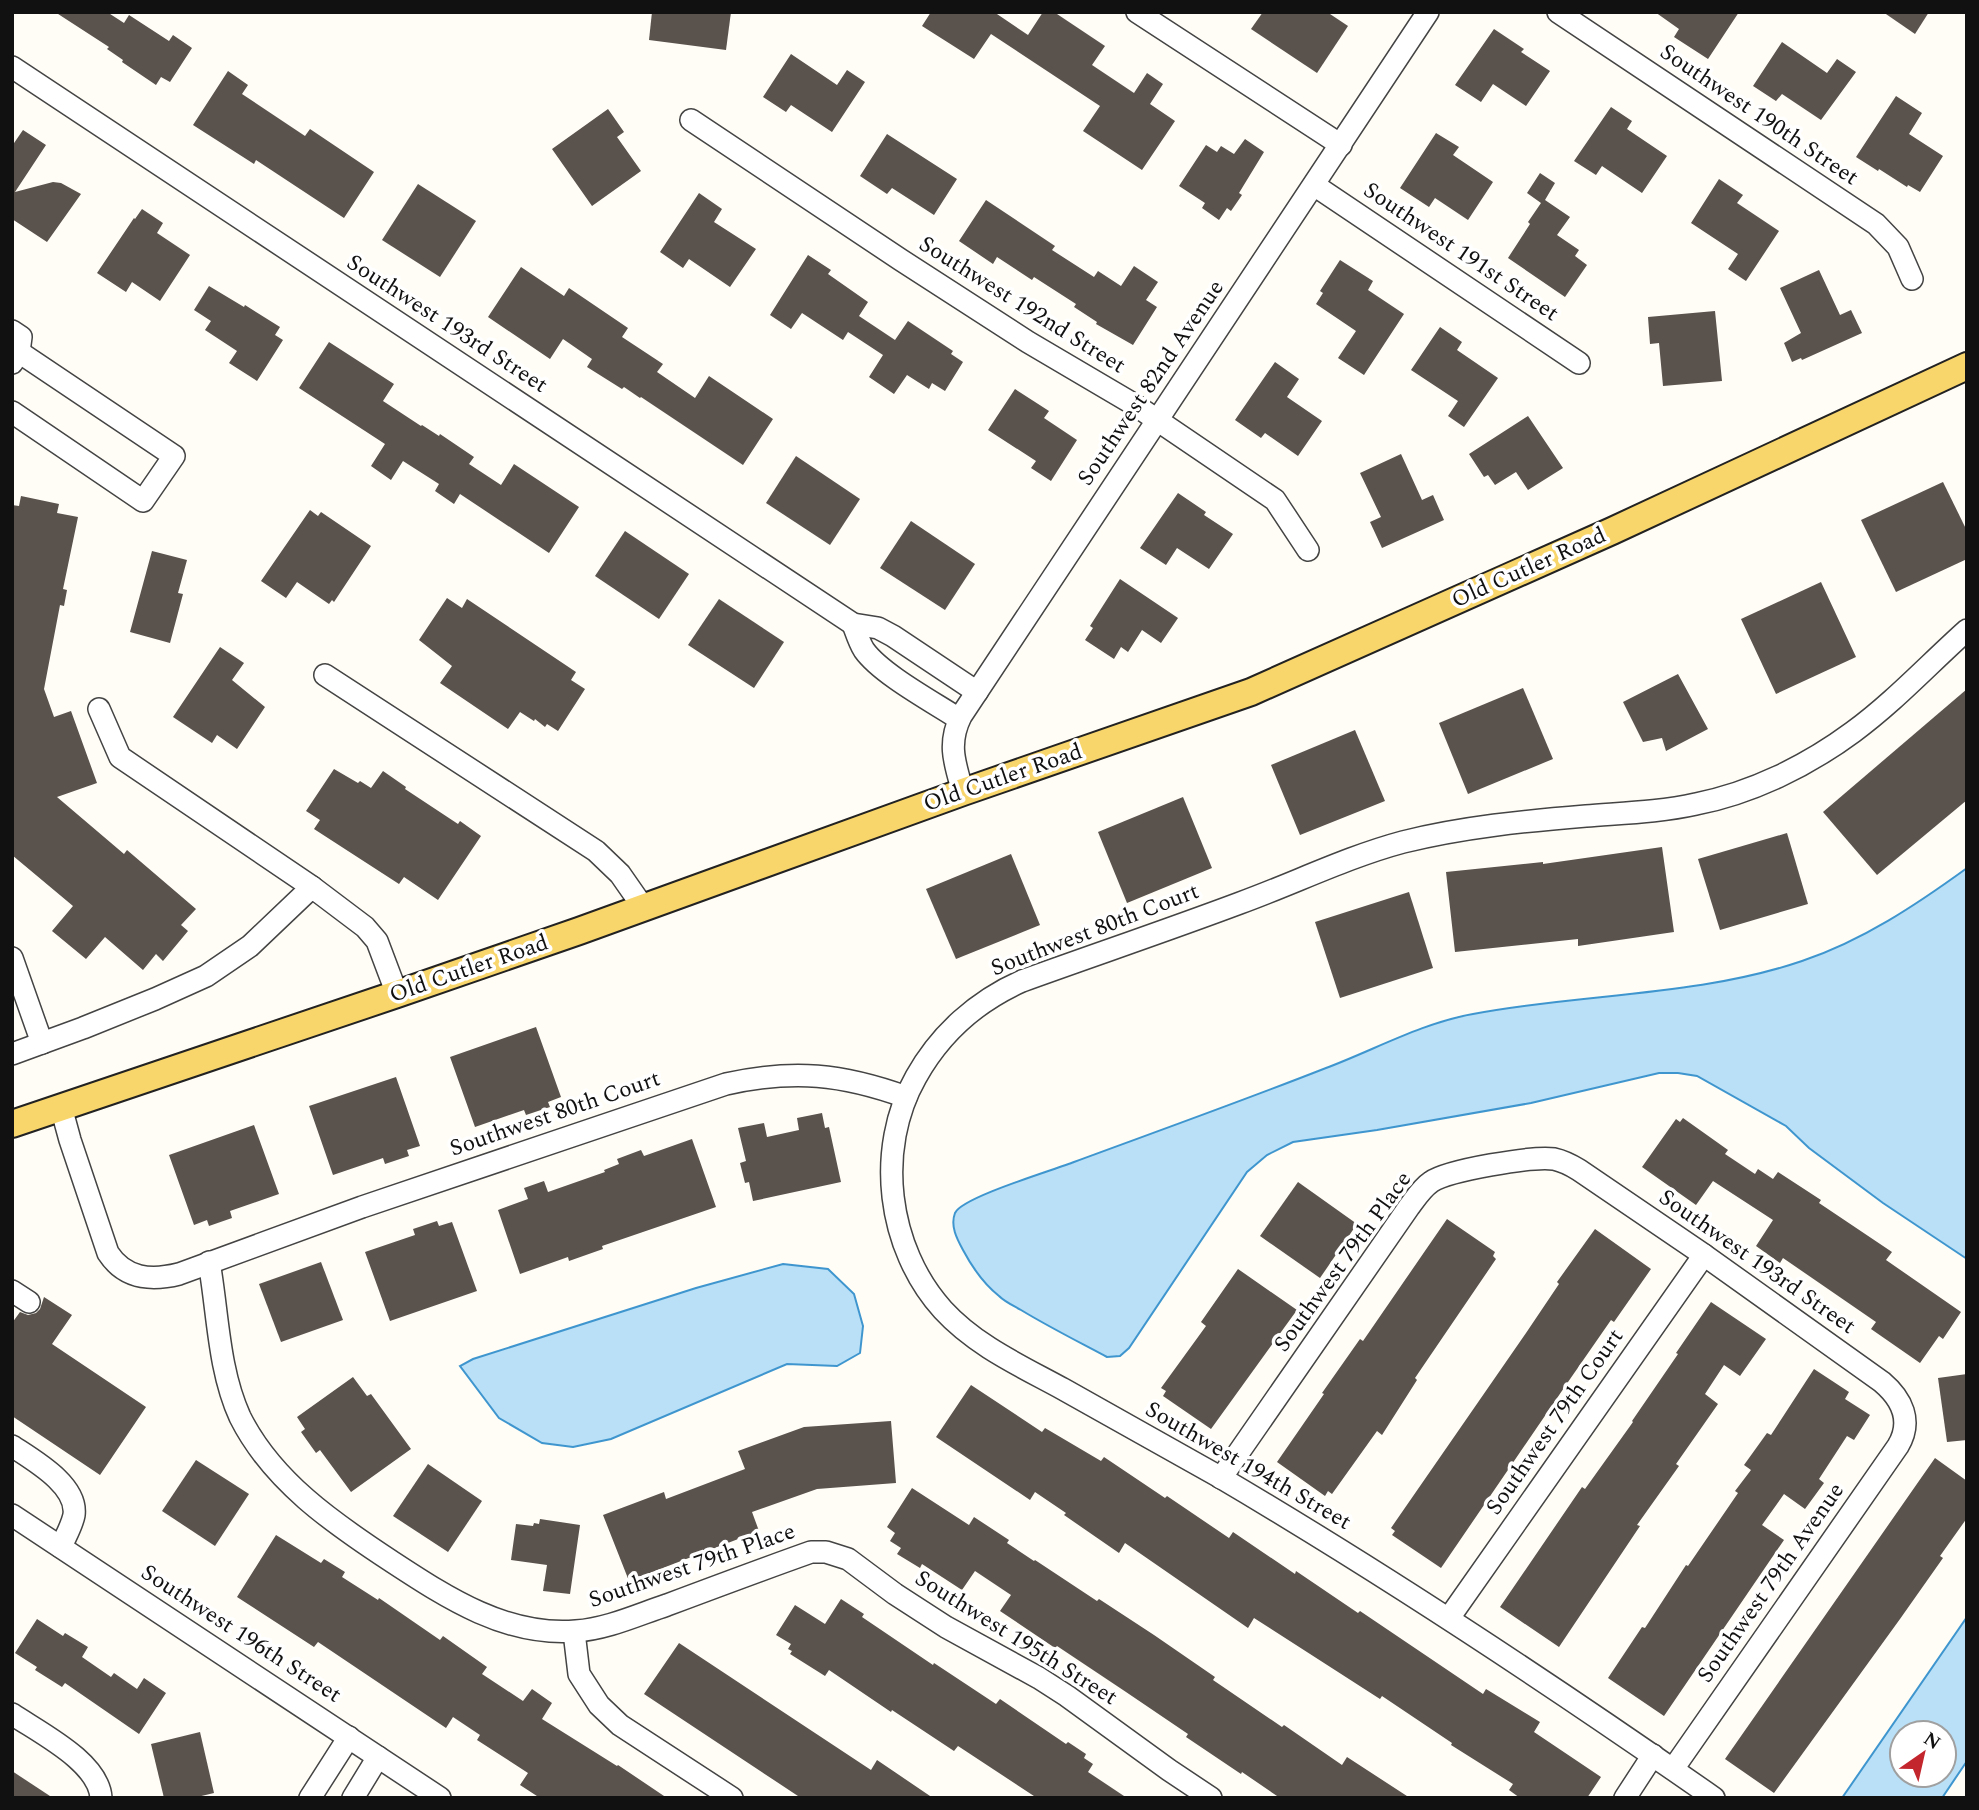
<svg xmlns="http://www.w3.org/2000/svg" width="1979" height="1810" font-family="Spectral,serif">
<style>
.water{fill:#b9e0f7;stroke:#3f96cf;stroke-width:2;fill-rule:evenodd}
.building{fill:#5a524d}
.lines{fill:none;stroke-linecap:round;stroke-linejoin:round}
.minor-casing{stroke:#444;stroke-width:24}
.major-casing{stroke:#222;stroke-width:30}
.minor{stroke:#fff;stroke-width:21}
.major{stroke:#f9d66b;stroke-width:26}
.labels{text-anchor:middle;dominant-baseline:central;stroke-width:7;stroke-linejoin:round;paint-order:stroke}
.street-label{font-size:23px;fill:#111;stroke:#fff}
</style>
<rect width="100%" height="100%" fill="#fffdf5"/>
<g class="water">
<path d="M 1967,868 L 1967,1259 L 1883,1203 L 1809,1148 L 1786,1126 L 1697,1076 L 1678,1073 L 1659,1073 L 1531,1103 L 1377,1130 L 1293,1142 L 1267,1155 L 1247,1172 L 1129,1348 L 1120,1356 L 1107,1357 C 1079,1342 1049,1327 1021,1310 C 1014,1306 1005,1302 999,1296 C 984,1284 972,1267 963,1250 C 957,1239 950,1226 955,1213 C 962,1197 1054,1170 1074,1162 C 1158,1131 1242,1101 1326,1068 C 1374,1050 1422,1023 1473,1014 C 1582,993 1696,997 1802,961 C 1862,941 1916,905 1967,868 Z"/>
<path d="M 783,1264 L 828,1269 L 854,1294 L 863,1326 L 860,1353 L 837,1366 L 787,1364 L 611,1439 L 573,1447 L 542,1443 L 499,1418 L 460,1366 L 473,1359 L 696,1288 Z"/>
<path d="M 1967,1617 L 1967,1761 L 1942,1798 L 1842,1798 ZM 1902,1733 L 1944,1733 L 1944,1775 L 1902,1775 Z"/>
</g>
<g class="building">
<path d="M 55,12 L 107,12 L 124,23 L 129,15 L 169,41 L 173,35 L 192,48 L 170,82 L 161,77 L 156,85 L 122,62 L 123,60 L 107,49 L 109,47 Z"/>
<path d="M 652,12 L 731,12 L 726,50 L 649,40 Z"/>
<path d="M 931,12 L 994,12 L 1028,35 L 1043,12 L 1054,12 L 1105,46 L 1092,65 L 1134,93 L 1147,73 L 1163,84 L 1150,104 L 1175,121 L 1142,170 L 1083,131 L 1100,106 L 991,34 L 974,59 L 922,26 Z"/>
<path d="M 1263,12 L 1327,12 L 1348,26 L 1317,73 L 1251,29 Z"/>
<path d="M 1655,12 L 1739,12 L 1708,59 L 1674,37 L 1679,29 Z"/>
<path d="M 1883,12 L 1929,12 L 1915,34 Z"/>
<path d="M 1494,29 L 1524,49 L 1521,52 L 1550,71 L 1526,106 L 1493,84 L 1481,102 L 1455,85 Z"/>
<path d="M 1782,42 L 1827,73 L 1837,59 L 1856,72 L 1821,120 L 1782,94 L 1776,101 L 1753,86 Z"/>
<path d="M 791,54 L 837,85 L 847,70 L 865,82 L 832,132 L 791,105 L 786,112 L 763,97 Z"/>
<path d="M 228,71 L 248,85 L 242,94 L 305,136 L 310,129 L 374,172 L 344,218 L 256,160 L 254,164 L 193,125 Z"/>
<path d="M 1896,96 L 1922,113 L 1909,134 L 1943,156 L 1920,192 L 1908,185 L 1907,187 L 1879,169 L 1878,171 L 1856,157 Z"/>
<path d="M 1611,107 L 1632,121 L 1627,129 L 1667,156 L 1642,193 L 1602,166 L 1596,175 L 1574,161 Z"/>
<path d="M 608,109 L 624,132 L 617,137 L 641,171 L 592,206 L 552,149 Z"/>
<path d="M 23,130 L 46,145 L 15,192 L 53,182 L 61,183 L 81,194 L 47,242 L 12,219 L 12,146 Z"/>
<path d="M 1436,133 L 1459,147 L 1453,155 L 1493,182 L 1468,220 L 1435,198 L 1429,207 L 1400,188 Z"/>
<path d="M 887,134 L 957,179 L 934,215 L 892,188 L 887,194 L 860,176 Z"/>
<path d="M 1245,139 L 1264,152 L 1239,193 L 1242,195 L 1231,211 L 1227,208 L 1219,220 L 1202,208 L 1205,203 L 1179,186 L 1206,145 L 1217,152 L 1221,146 L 1234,154 Z"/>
<path d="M 1540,173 L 1555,183 L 1545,200 L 1570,217 L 1557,235 L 1579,250 L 1575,256 L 1587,265 L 1565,297 L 1508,258 L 1530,224 L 1528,222 L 1541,203 L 1527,193 Z"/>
<path d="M 1719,179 L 1743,195 L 1737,203 L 1779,231 L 1746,281 L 1728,269 L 1738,254 L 1691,223 Z"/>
<path d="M 418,184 L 476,221 L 440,277 L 382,240 Z"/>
<path d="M 699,193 L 722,209 L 714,222 L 756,249 L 730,287 L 689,259 L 683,268 L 660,252 Z"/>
<path d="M 986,200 L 1055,246 L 1052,250 L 1094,277 L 1098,271 L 1121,286 L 1134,266 L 1158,282 L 1146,300 L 1157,307 L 1133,345 L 1096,324 L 1097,322 L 1074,307 L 1076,304 L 1034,277 L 1032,280 L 997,257 L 993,264 L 959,241 Z"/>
<path d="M 142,209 L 163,223 L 157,233 L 190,255 L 160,301 L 132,282 L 126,292 L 97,273 L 134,218 L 135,219 Z"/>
<path d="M 808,255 L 831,270 L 828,274 L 868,302 L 859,316 L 895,340 L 908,321 L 953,351 L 951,354 L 963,362 L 945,391 L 932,383 L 929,389 L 907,375 L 894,394 L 869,377 L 883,355 L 848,332 L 843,340 L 802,313 L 791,329 L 770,315 Z"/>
<path d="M 1340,260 L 1373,281 L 1368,290 L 1404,314 L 1364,375 L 1338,358 L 1356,331 L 1316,304 L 1323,293 L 1320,291 Z"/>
<path d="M 521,267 L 564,296 L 569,288 L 628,328 L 622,337 L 663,364 L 657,372 L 695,398 L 709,376 L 773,419 L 743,465 L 641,397 L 640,398 L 624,387 L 622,389 L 587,367 L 592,359 L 563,339 L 550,359 L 488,317 Z"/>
<path d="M 1819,270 L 1840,315 L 1851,310 L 1862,333 L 1802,360 L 1801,358 L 1792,362 L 1784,343 L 1801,333 L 1780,288 Z"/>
<path d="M 209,286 L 244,307 L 245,305 L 280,327 L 275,335 L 283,340 L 257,381 L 229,363 L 237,351 L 205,330 L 211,321 L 194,310 Z"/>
<path d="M 1715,311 L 1722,381 L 1663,386 L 1659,343 L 1650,344 L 1648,317 Z"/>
<path d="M 1440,327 L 1462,342 L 1457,350 L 1498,378 L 1464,427 L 1448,416 L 1458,401 L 1411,370 Z"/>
<path d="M 329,342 L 394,384 L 383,401 L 421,426 L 422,425 L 439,436 L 440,434 L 474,457 L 469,464 L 501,485 L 514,464 L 579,507 L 549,553 L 460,494 L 454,504 L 435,491 L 439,484 L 403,461 L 391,480 L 371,466 L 385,444 L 299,388 Z"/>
<path d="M 1275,362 L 1299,379 L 1287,397 L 1322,421 L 1298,456 L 1265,433 L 1261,438 L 1235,420 Z"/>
<path d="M 1015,389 L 1049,411 L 1044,418 L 1077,440 L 1051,481 L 1031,468 L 1036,461 L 988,430 Z"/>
<path d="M 1528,416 L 1563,468 L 1528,490 L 1516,472 L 1495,485 L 1488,475 L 1484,477 L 1469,454 Z"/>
<path d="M 1401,454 L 1422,500 L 1433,495 L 1444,520 L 1382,548 L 1370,522 L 1381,517 L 1360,473 Z"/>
<path d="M 796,456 L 860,499 L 830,545 L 766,503 Z"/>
<path d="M 1943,482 L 1967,531 L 1967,559 L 1896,592 L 1861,520 Z"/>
<path d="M 1178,493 L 1206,512 L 1204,515 L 1233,534 L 1209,569 L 1177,548 L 1166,565 L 1140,548 Z"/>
<path d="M 21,496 L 59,504 L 57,513 L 78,517 L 63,589 L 67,590 L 64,606 L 60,605 L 44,689 L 54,717 L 71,711 L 97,783 L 57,797 L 124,854 L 127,850 L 196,909 L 181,925 L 188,931 L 163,961 L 156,954 L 143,970 L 105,937 L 86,959 L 52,931 L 73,906 L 12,855 L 12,505 L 19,506 Z"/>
<path d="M 310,510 L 318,516 L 321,512 L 371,546 L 334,602 L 332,600 L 329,604 L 297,582 L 286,598 L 261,581 Z"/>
<path d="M 911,521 L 975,564 L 945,610 L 880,568 Z"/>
<path d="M 625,531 L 689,574 L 659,619 L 595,576 Z"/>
<path d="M 152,551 L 187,560 L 178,593 L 183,594 L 170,643 L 130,632 Z"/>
<path d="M 1120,579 L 1178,618 L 1161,643 L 1142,630 L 1128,652 L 1121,647 L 1114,659 L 1085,640 L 1093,628 L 1090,626 Z"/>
<path d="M 1821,582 L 1856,657 L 1776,694 L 1741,619 Z"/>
<path d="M 447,598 L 462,608 L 467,599 L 576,672 L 571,680 L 585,689 L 558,731 L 547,724 L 545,727 L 535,719 L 534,721 L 520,712 L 508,729 L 440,683 L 452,666 L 419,640 Z"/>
<path d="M 719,599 L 784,642 L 754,688 L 688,645 Z"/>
<path d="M 220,647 L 244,663 L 232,680 L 265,707 L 237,749 L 217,735 L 212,743 L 173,717 Z"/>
<path d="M 1678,674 L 1708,729 L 1666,751 L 1662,738 L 1643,742 L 1623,702 Z"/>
<path d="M 1523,688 L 1553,759 L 1468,794 L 1439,723 Z"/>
<path d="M 1967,689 L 1967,800 L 1877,875 L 1823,812 Z"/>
<path d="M 1355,730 L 1385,801 L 1300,835 L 1271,765 Z"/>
<path d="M 334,769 L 358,783 L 360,781 L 371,788 L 383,771 L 406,787 L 405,789 L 458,824 L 460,821 L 481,836 L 438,900 L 404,877 L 399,884 L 314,829 L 320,820 L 306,811 Z"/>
<path d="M 1183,797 L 1212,868 L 1127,903 L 1098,832 Z"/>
<path d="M 1787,833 L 1808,904 L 1720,930 L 1698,859 Z"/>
<path d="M 1662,847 L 1674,932 L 1578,946 L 1578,939 L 1455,952 L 1446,872 L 1543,862 L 1543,864 Z"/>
<path d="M 1011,854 L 1040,925 L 956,959 L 926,889 Z"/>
<path d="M 1409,892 L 1433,968 L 1340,998 L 1315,922 Z"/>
<path d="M 536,1027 L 561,1097 L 548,1102 L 550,1107 L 526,1115 L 524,1110 L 475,1127 L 450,1057 Z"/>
<path d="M 396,1077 L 420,1146 L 407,1150 L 409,1156 L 385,1164 L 383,1158 L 333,1175 L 309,1106 Z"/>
<path d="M 822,1113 L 825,1128 L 829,1127 L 841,1182 L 753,1201 L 749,1182 L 745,1183 L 740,1163 L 746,1161 L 738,1128 L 764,1123 L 767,1137 L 799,1130 L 797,1118 Z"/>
<path d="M 1683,1118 L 1728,1150 L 1725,1154 L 1755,1174 L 1758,1169 L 1773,1179 L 1778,1172 L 1821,1200 L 1819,1203 L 1892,1252 L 1886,1260 L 1961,1312 L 1943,1339 L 1939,1336 L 1920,1363 L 1871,1329 L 1876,1322 L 1783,1258 L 1780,1263 L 1756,1246 L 1773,1220 L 1713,1181 L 1696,1205 L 1642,1167 L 1676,1119 L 1680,1122 Z"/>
<path d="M 254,1125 L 279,1194 L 230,1211 L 232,1218 L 209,1226 L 207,1220 L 194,1225 L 169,1155 Z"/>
<path d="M 692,1139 L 716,1207 L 602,1246 L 603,1249 L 569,1261 L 568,1257 L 520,1274 L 498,1210 L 528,1199 L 524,1188 L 544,1181 L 548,1192 L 605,1172 L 604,1170 L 619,1164 L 617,1159 L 641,1150 L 644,1156 Z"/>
<path d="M 1298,1182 L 1357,1224 L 1320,1278 L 1260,1236 Z"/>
<path d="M 1447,1219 L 1495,1252 L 1493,1256 L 1496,1259 L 1415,1378 L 1417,1380 L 1382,1435 L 1377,1431 L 1332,1494 L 1328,1491 L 1325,1496 L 1277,1462 L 1324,1394 L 1322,1393 L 1360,1339 L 1363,1341 Z"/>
<path d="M 437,1221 L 439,1226 L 452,1222 L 477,1291 L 390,1321 L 365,1252 L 415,1235 L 413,1229 Z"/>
<path d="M 1595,1229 L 1651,1269 L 1614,1322 L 1611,1320 L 1568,1382 L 1441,1568 L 1392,1535 L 1395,1531 L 1391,1528 L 1526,1333 L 1559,1284 L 1557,1282 Z"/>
<path d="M 321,1262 L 343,1320 L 281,1342 L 259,1284 Z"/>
<path d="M 1238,1269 L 1297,1310 L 1211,1429 L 1163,1396 L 1166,1391 L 1161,1388 L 1206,1326 L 1201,1322 Z"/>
<path d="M 44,1297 L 72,1315 L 52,1344 L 146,1407 L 100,1475 L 12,1416 L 12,1323 L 20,1312 L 28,1315 L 36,1313 L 40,1309 Z"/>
<path d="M 1711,1302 L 1766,1339 L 1740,1376 L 1724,1365 L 1705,1394 L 1718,1404 L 1676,1464 L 1679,1466 L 1637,1525 L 1640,1526 L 1559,1647 L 1500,1607 L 1582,1487 L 1585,1489 L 1633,1422 L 1632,1421 L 1678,1354 L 1676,1353 Z"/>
<path d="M 1814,1369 L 1849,1392 L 1845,1399 L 1870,1415 L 1854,1440 L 1847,1436 L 1819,1479 L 1824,1483 L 1805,1509 L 1784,1494 L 1762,1525 L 1784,1540 L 1664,1716 L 1608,1678 L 1642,1627 L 1645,1628 L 1686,1565 L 1688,1566 L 1738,1493 L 1735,1491 L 1751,1470 L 1744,1465 L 1767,1433 L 1771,1435 Z"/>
<path d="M 1967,1374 L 1967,1440 L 1947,1442 L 1938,1378 Z"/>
<path d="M 353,1377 L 367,1396 L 371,1394 L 411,1449 L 351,1492 L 320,1450 L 316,1453 L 301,1432 L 305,1429 L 297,1417 Z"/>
<path d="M 971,1385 L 1042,1432 L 1045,1428 L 1101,1461 L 1104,1457 L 1165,1498 L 1167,1496 L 1229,1538 L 1233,1532 L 1295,1574 L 1296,1571 L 1358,1613 L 1360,1611 L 1483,1694 L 1486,1689 L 1540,1722 L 1534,1732 L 1601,1777 L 1587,1798 L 1520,1798 L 1509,1790 L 1513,1784 L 1451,1745 L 1452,1743 L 1382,1696 L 1380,1699 L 1254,1618 L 1248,1628 L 1125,1543 L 1119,1553 L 1064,1515 L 1066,1513 L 1035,1492 L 1030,1500 L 936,1437 Z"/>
<path d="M 891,1421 L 896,1483 L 817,1489 L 752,1512 L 759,1531 L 629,1581 L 603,1515 L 664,1492 L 666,1499 L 745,1469 L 738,1451 L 804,1427 Z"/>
<path d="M 1935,1458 L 1967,1481 L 1967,1518 L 1940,1556 L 1943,1558 L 1900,1619 L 1774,1793 L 1725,1759 Z"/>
<path d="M 196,1460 L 249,1494 L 215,1546 L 162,1511 Z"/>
<path d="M 428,1464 L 482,1501 L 448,1552 L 393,1516 Z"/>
<path d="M 912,1488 L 969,1525 L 974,1517 L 1009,1540 L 1007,1543 L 1034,1561 L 1035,1560 L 1097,1601 L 1099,1599 L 1154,1635 L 1215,1677 L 1213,1680 L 1282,1727 L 1284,1725 L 1342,1765 L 1347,1757 L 1410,1798 L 1280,1798 L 1242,1772 L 1241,1774 L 1186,1737 L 1188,1734 L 1126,1692 L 1057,1646 L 1055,1648 L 1000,1611 L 1011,1595 L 975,1571 L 962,1590 L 922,1564 L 920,1568 L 897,1554 L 901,1548 L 890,1541 L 895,1533 L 887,1527 Z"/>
<path d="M 540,1519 L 580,1525 L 570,1594 L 543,1591 L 547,1565 L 511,1560 L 516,1524 L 533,1526 L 534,1523 L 539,1524 Z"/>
<path d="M 276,1535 L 321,1563 L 324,1559 L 345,1572 L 342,1577 L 378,1600 L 379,1598 L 440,1640 L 443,1636 L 487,1667 L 482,1674 L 523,1701 L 532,1689 L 552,1703 L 542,1719 L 617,1766 L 618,1765 L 667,1798 L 540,1798 L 520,1785 L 528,1773 L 477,1740 L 480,1735 L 453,1717 L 446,1728 L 318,1642 L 314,1647 L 237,1597 Z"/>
<path d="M 841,1599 L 864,1614 L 862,1617 L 933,1665 L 934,1663 L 996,1704 L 1000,1699 L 1066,1744 L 1068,1742 L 1086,1754 L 1084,1758 L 1093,1764 L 1088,1772 L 1127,1798 L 1037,1798 L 958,1746 L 954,1751 L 892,1710 L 891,1712 L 829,1670 L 825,1676 L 790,1654 L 792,1651 L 788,1649 L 791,1644 L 776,1635 L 795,1605 L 825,1624 Z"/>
<path d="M 37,1619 L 63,1636 L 65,1633 L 88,1647 L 82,1657 L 111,1677 L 114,1673 L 137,1689 L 144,1678 L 166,1693 L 139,1734 L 65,1683 L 62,1687 L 35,1670 L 37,1667 L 15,1653 Z"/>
<path d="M 679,1643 L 871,1770 L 877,1760 L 933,1798 L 801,1798 L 644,1694 Z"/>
<path d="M 200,1732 L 214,1793 L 193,1798 L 164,1798 L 151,1744 Z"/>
<path d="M 12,1771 L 53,1798 L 12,1798 Z"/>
</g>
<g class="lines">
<g class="minor-casing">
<g id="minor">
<path d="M 1137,12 L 1341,145"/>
<path d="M 1558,12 L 1876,224 L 1898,247 L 1912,279"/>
<path d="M 12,67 L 853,624 L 878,628 L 893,636 L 977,692"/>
<path d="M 691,120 L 901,260 L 1028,342 L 1135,405 L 1275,500 L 1308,550"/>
<path d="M 1314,185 L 1579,363"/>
<path d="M 12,331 L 21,337 L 19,352 L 12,363"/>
<path d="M 12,412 L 143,501 L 174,456 L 19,352"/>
<path d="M 853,624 C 856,632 859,642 864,650 C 881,674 933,702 959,719"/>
<path d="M 325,675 L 596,851 L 620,874 L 643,907"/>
<path d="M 99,709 L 120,757 L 312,887"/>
<path d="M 963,792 C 955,764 947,744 961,716 L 1428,12"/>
<path d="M 12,958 L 42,1043"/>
<path d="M 12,1054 L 83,1028 L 155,999 L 206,976 L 250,946 L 312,887 L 365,927 L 377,941 L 397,994"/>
<path d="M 61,1107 L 70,1140 L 108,1253 C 125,1279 151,1281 179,1274 L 362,1207 L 726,1084 C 794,1069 842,1074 906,1097"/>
<path d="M 209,1262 C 218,1312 218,1369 240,1417 C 272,1481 333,1523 391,1561 C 446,1597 506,1637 576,1631 C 607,1629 637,1615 667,1605 C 715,1587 763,1569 811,1552 L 826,1552 L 848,1559 L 895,1594 L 946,1627 L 1039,1678 L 1067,1696 L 1169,1770 L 1211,1798"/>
<path d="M 12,1291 L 29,1302"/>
<path d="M 12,1446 C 33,1460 78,1485 74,1515 C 72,1526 65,1537 61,1547"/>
<path d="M 1221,1478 L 1409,1207 C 1415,1199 1422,1188 1431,1182 C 1448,1170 1533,1156 1554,1159 C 1563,1161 1571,1165 1579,1170 L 1704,1255 L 1882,1382 C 1902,1399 1913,1421 1898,1446 L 1673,1769"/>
<path d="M 12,1515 L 440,1798"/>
<path d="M 1449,1618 L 1704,1255"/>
<path d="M 574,1632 L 579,1674 L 599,1705 L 620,1725 L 732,1798"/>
<path d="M 12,1714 C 40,1733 99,1762 101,1798"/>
<path d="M 310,1798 L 349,1737"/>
<path d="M 353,1798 L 378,1757"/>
<path d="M 1625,1798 L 1653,1755"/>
<path d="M 1714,1798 C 1552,1685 1388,1576 1218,1476 C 1167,1447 1115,1418 1063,1389 C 1021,1366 976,1346 943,1310 C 887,1248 875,1149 916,1077 C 940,1034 977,1001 1022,981 C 1094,955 1168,930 1240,903 C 1295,883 1347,857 1403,842 C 1463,827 1525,821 1586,816 C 1623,813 1660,812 1696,804 C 1752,793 1807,766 1853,732 C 1894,702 1929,664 1967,630"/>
</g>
</g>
<g class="major-casing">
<path id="major" d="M 12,1124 L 397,994 L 579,931 L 963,792 L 1251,692 L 1612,531 L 1967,366"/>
</g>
<use href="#minor" class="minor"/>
<use href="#major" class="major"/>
</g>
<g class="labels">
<g class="street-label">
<text transform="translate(1759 115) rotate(34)">Southwest 190th Street</text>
<text transform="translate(1461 252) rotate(34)">Southwest 191st Street</text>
<text transform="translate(1022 305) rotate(32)">Southwest 192nd Street</text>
<text transform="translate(447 324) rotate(33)">Southwest 193rd Street</text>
<text transform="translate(1151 383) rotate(-56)">Southwest 82nd Avenue</text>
<text transform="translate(1529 568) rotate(-24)">Old Cutler Road</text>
<text transform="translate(1003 778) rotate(-19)">Old Cutler Road</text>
<text transform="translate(1095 930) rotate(-21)">Southwest 80th Court</text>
<text transform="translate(469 969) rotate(-19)">Old Cutler Road</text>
<text transform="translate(555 1114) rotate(-19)">Southwest 80th Court</text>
<text transform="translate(1343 1262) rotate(-54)">Southwest 79th Place</text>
<text transform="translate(1757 1262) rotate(35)">Southwest 193rd Street</text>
<text transform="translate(1555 1422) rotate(-55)">Southwest 79th Court</text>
<text transform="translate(1248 1466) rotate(30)">Southwest 194th Street</text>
<text transform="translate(692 1566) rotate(-19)">Southwest 79th Place</text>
<text transform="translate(1771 1583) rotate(-55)">Southwest 79th Avenue</text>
<text transform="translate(241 1634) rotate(33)">Southwest 196th Street</text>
<text transform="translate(1016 1638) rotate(32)">Southwest 195th Street</text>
</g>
</g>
<rect width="1979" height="1810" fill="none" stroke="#111111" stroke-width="28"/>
<g transform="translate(1923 1754) rotate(34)"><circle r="33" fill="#ffffff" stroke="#a0a0a0" stroke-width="2"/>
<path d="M0-5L12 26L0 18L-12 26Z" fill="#c4262e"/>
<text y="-10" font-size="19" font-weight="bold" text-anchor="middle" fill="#111111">N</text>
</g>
</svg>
